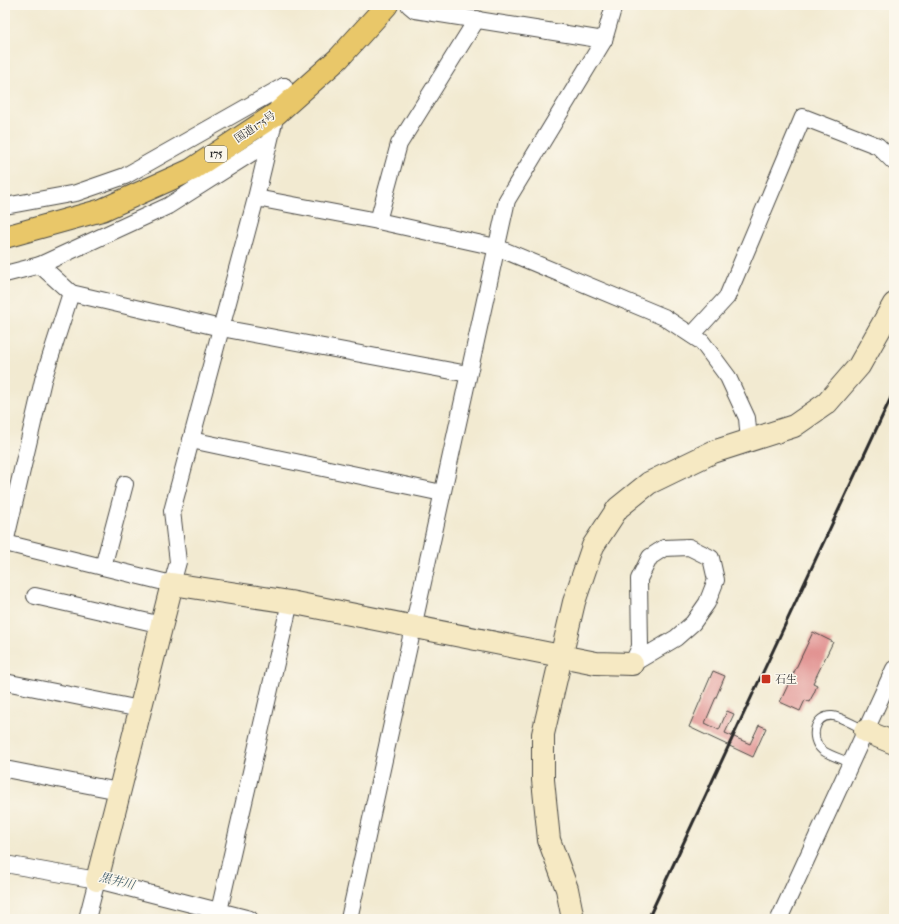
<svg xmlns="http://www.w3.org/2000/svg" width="899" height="924" font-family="'IM FELL French Canon','Noto Serif JP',serif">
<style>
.building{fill:#e19190}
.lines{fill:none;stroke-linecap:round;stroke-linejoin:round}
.lane-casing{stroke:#494844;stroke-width:10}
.street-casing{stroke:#494844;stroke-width:18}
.secondary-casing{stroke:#494844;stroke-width:24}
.highway-casing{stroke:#494844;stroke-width:24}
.lane{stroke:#fff;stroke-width:8}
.street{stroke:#fff;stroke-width:16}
.secondary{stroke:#f6e9c3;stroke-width:22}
.highway{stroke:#e9c769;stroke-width:22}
.rail{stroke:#2b2b2b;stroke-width:3}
.poi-dot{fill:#c8321e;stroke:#fbf7ec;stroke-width:1.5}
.labels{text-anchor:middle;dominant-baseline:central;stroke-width:3;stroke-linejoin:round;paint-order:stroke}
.shield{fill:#fbf7ec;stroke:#696865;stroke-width:1}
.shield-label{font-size:10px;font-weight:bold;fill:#2b2b2b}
.street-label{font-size:11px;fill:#2b2b2b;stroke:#fbf7ec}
.poi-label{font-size:11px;fill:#2b2b2b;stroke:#fbf7ec;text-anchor:start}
.water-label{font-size:12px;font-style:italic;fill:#3b5866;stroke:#fbf7ec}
</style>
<rect width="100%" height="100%" fill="#fbf7ec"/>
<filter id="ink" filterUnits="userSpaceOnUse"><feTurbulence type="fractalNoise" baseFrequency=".025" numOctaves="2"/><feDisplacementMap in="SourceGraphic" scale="8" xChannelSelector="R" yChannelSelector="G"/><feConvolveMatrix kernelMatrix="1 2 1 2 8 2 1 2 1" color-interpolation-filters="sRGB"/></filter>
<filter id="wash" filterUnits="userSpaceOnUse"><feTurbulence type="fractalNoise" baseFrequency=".012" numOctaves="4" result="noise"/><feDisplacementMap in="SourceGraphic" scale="16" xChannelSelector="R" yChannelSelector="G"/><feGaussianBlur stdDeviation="0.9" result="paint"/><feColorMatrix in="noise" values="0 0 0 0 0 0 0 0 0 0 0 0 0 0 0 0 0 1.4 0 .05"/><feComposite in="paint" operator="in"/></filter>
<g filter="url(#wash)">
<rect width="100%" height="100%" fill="#f2ead1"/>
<g id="blocks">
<g class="building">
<path d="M 813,632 L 833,642 L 813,683 L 817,685 L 814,693 L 809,702 L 805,700 L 800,711 L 780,702 Z"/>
<path d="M 713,671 L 725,676 L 705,723 L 719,730 L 727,711 L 734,714 L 725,733 L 750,744 L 759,725 L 766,728 L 753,757 L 689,727 Z"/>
</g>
</g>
</g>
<g filter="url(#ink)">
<use href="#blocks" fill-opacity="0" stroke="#494844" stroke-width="1"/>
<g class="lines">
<g class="lane-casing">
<path id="lane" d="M 851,763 C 842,759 830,756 822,750 C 809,739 814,714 833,716 C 839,716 858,727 865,730"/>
</g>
<g class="street-casing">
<g id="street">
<path d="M 604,40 L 614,5"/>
<path d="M 256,198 L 378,221 L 496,247 L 664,317 L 702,342 L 728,377 L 747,418 L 749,441"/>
<path d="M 5,206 L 76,193 L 125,176 L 284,86"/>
<path d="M 378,221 L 399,144 L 477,19"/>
<path d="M 40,265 L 71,293"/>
<path d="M 5,274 L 40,265 L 168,206 L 269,142"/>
<path d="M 692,335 L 727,297 L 803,117 L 878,146 L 894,162"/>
<path d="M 191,440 L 442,493"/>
<path d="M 5,543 L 172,584 L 178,562 L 172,511 L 256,198 L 276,114 L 284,86"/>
<path d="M 5,543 L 43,380 L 71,293 L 221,328 L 468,374"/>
<path d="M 689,547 L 711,558 L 716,580 L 707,603 L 693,623 L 676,638 L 632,664 L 640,647 L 639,579 L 650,557 L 664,548 Z"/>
<path d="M 103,567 L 125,484"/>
<path d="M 35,596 L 162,625"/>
<path d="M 5,682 L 140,709"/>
<path d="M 5,769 L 119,791"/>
<path d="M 5,864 L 97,880 L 250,919"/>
<path d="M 219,911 L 290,602"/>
<path d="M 87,919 L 97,880"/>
<path d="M 349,919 L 507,200 L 604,40 L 415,10 L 409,5"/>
<path d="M 779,919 L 894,669"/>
</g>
</g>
<g class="secondary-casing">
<g id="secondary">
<path d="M 865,731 L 894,743"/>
<path d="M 97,880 L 172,584 L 290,602 L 596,663 L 632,664"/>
<path d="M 573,919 L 567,889 L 549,840 L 543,780 L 543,734 L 574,602 L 593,546 L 618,508 L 649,483 L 713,452 L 794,426 L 827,403 L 859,366 L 894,304"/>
</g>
</g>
<g class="highway-casing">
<path id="highway" d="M 5,237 L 102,210 L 191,170 L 276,114 L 339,58 L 387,5"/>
</g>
<use href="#lane" class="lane"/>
<use href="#street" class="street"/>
<use href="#secondary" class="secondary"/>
<use href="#highway" class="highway"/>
<path class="rail" d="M 648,919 L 894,391"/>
</g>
</g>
<rect class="poi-dot" x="761" y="674" width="10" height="10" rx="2"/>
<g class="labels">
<rect class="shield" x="205" y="146" width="22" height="16" rx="3"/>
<g class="shield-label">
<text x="216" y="154">175</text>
</g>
<g class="street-label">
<text transform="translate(255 127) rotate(-34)">国道175号</text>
</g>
<g class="poi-label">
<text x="775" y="679">石生</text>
</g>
<g class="water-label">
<text transform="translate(117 881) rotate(14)">黒井川</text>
</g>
</g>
<rect width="899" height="924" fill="none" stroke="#fbf7ec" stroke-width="20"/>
</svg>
